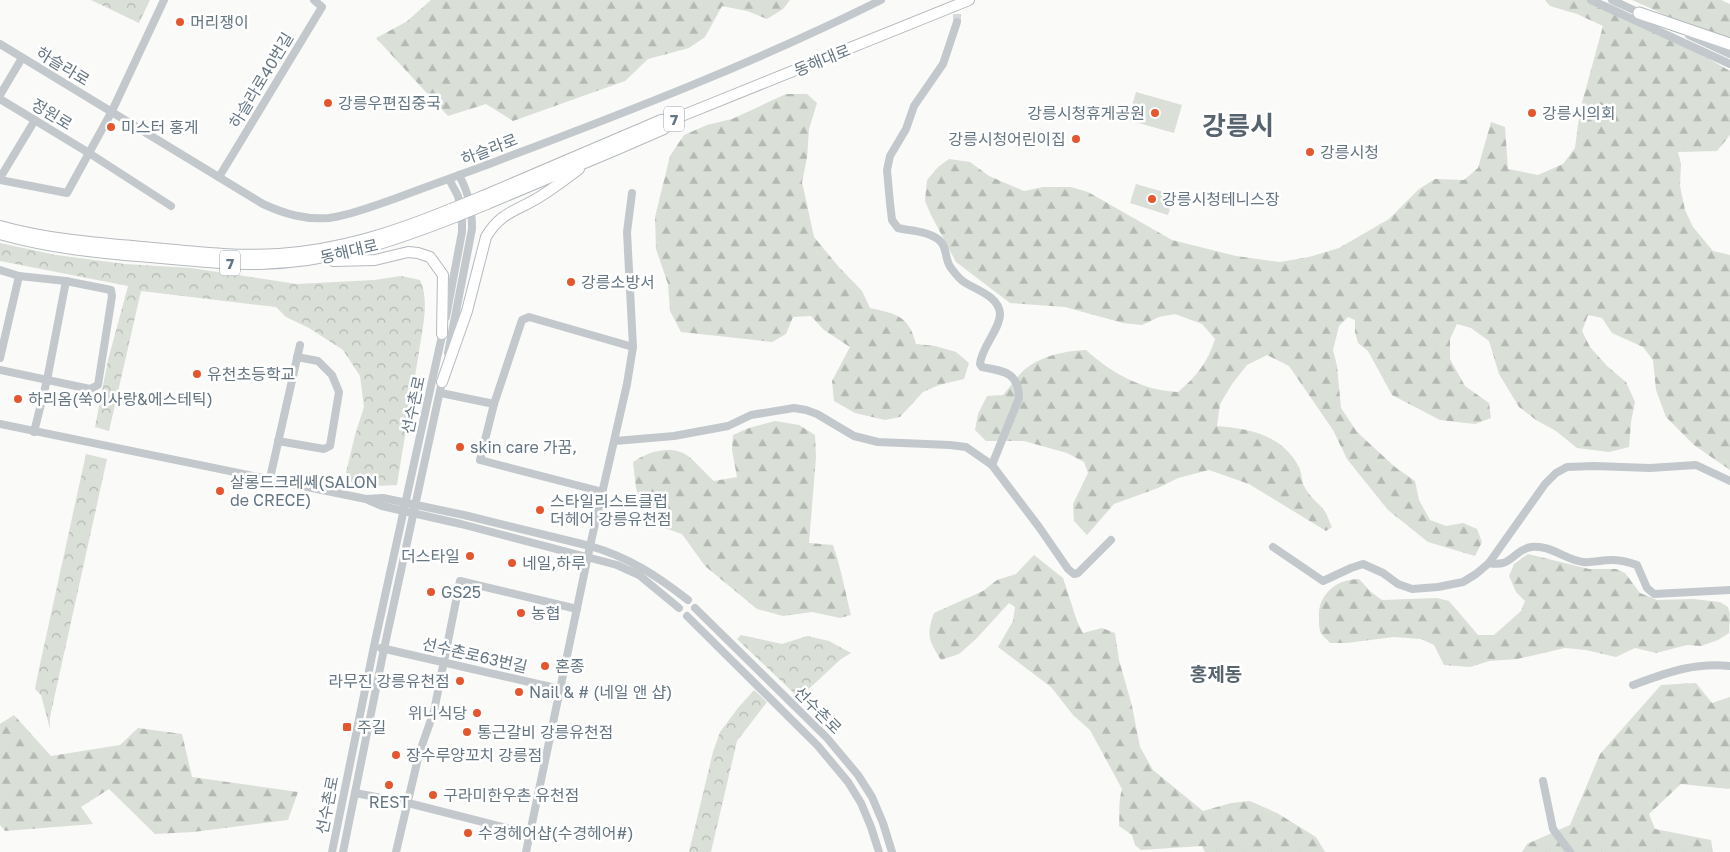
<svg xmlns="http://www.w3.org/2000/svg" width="1730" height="852" font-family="'Golos Text','Noto Sans KR',sans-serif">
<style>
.forest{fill:url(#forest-firs)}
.park{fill:url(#park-crowns)}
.pitch{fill:#dadfd7}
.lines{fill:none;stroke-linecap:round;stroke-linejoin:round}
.minor-tunnel{stroke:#d5d9db;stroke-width:8;stroke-dasharray:8 4;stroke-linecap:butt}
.major-casing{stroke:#b5babe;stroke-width:12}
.highway-casing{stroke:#b4b9bd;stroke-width:13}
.minor{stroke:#c3c8cc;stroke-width:8}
.major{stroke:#fff;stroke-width:10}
.highway{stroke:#fff;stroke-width:11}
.major-bridge-casing{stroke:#b5babe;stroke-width:12;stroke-linecap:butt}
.major-bridge{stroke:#fff;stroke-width:10}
.poi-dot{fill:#e4572e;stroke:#fff;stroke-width:2}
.labels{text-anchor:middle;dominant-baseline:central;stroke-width:5;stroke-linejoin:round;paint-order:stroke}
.shield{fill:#fff;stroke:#939fa8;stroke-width:1}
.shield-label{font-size:15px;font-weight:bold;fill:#657683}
.poi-label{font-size:16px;fill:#657683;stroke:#fff;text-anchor:start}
.street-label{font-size:16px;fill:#657683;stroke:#fff}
.quarter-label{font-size:19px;font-weight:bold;fill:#57646e;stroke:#fff}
.town-label{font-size:26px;font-weight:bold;fill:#57646e;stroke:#fff}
</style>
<defs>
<pattern id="forest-firs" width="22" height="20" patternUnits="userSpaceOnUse" patternTransform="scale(1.25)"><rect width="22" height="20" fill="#dadfd7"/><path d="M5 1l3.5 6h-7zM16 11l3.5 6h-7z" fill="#b4b9b4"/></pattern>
<pattern id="park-crowns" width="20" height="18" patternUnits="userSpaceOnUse" patternTransform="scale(1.25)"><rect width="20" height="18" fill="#dadfd7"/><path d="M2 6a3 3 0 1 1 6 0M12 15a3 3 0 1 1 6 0" fill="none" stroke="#b4b9b4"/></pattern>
</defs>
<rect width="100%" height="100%" fill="#fafaf8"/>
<g class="forest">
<path d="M 431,0 L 790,0 L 783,9 L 767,19 L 747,11 L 722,6 L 705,37 L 689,48 L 648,59 L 625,81 L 513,121 L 486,104 L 448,116 L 376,38 L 406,22 Z"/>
<path d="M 1545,0 L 1600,0 L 1614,5 L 1730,71 L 1730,135 L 1717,151 L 1678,152 L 1681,164 L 1680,186 L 1685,210 L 1693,227 L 1713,251 L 1730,255 L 1730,470 L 1694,445 L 1666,417 L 1656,390 L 1653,360 L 1643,347 L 1612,333 L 1602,318 L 1588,315 L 1582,331 L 1590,347 L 1607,366 L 1626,382 L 1635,402 L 1631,422 L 1629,447 L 1609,452 L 1577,448 L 1556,431 L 1536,420 L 1519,407 L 1499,374 L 1489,341 L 1471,328 L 1457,324 L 1450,339 L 1450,359 L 1465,386 L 1489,403 L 1491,418 L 1475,424 L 1440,420 L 1392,395 L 1368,351 L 1358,343 L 1355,332 L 1355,320 L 1348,317 L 1339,326 L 1333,350 L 1337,366 L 1341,408 L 1357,432 L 1395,467 L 1415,481 L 1419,500 L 1430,520 L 1446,526 L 1463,523 L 1477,529 L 1482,542 L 1475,556 L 1428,542 L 1388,510 L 1347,459 L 1333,430 L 1289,366 L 1267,355 L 1247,365 L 1232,384 L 1220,404 L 1217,426 C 1251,429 1282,435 1299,467 C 1302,473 1301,480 1304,486 C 1309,496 1317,502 1324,510 C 1327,514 1329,521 1332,527 L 1326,531 L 1249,484 L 1209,470 L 1178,478 L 1158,488 L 1114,504 L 1087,535 L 1074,521 L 1073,504 L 1088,473 L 1084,462 L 1067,453 L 1024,441 L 986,441 L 975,430 L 978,414 L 987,396 L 1003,395 C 1010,387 1016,378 1023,371 C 1040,356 1064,351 1086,350 C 1111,373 1144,391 1178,392 C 1196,377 1208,362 1215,339 L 1202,324 L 1175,314 L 1159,317 L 1142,325 L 1123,323 L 1065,307 L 1010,303 L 956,262 L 931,215 L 925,201 L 927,180 L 938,167 L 949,159 L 970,162 L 989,176 L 1024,191 L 1043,187 L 1071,187 L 1088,192 L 1172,240 L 1236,256 L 1280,262 L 1309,257 L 1339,248 L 1389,219 L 1419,189 L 1435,179 L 1464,180 L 1478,168 L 1491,122 L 1505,127 L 1508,169 L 1538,175 L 1563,164 L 1575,148 L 1580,110 L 1603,26 L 1577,14 L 1550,6 Z"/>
<path d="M 1632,0 L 1721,0 L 1730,4 L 1730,44 Z"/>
<path d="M 786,94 L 807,94 L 817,103 L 809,129 L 807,158 L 802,182 L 814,237 L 838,266 L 862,291 L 870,308 C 897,314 909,316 916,344 L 935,346 L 956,352 L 969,363 L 964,379 L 939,385 L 923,392 L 900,417 L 885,420 L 855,413 L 834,401 L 832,381 L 850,347 L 824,330 L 811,316 L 793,317 L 786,334 L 772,342 L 681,332 L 670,311 L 668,284 L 656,249 L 655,217 L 670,156 L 684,135 L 707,125 L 732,119 Z"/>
<path d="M 775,421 L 799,425 L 815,435 L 816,457 L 809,543 L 833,545 C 841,568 845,591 851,615 L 840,618 L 812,612 L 783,616 L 757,609 L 705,566 L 682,534 L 662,527 L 643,510 L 636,488 L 633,462 C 647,452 672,444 688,456 C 697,463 705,473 714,481 L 737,477 L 732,450 L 733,435 L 749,428 Z"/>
<path d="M 1528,554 L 1589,569 L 1616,569 L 1625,573 L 1640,593 L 1657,600 L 1693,599 L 1720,602 L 1728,607 L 1730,615 L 1729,633 L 1718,640 L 1701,646 L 1687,645 L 1656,653 L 1635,648 L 1616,657 L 1586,650 L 1565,648 L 1517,659 L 1489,661 L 1470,667 L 1444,665 L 1434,645 L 1421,639 L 1394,637 L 1346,643 L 1330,643 C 1327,639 1321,635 1320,631 C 1319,627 1319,622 1319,619 C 1317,594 1337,579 1359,579 L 1371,592 L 1382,600 L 1437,598 L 1449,601 L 1478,635 L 1494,635 L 1521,611 L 1525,601 L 1516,592 L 1509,576 L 1514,564 Z"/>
<path d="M 1034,555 L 1063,578 L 1077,621 L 1083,633 L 1102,628 L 1115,633 L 1119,660 L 1132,706 L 1140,747 L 1153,770 L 1203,811 L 1231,803 L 1250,801 L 1277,813 L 1316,837 L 1325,852 L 1205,852 L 1202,846 L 1141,850 L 1135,845 L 1132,835 L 1119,826 C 1120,812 1118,804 1122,789 L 1090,730 L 1073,715 L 1051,687 L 998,647 L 1013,621 L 1015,607 L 1009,603 L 976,639 L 959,654 L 941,660 C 929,641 926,636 934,613 L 983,591 L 997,580 L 1016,574 Z"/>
<path d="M 1696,683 L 1712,703 L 1730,697 L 1730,788 L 1729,789 L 1681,784 L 1649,814 L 1655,829 L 1711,840 L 1713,852 L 1522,852 L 1527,844 L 1570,825 L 1600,754 L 1661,685 Z"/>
<path d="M 14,715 L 51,756 L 120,745 L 138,728 L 182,734 L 192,777 L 298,792 L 288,820 L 193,832 L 155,834 L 109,789 L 81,807 L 93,824 L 5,831 L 0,825 L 0,724 Z"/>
</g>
<g class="park">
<path d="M 91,0 L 150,0 L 139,23 Z"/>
<path d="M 0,243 L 56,255 L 125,264 L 191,268 L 297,284 L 374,280 L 401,276 L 420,280 C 430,301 422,330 419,352 C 412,396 404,440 397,485 L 375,486 L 344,481 L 355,435 L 364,407 L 360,376 L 343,350 L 309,328 L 286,317 L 276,307 L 141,291 L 109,431 L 95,427 L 108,360 L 128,286 L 0,261 Z"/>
<path d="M 86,454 L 107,459 L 50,717 L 50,729 L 41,695 L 35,689 L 37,678 Z"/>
<path d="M 741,635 L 782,644 L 807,636 L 829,641 L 851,653 L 841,659 L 799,698 L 737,639 Z"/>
<path d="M 754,690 L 767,702 L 737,741 L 711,852 L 689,852 L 713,752 L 720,732 L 738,708 Z"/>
</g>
<g class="pitch">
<path d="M 1136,92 L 1182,105 L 1174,133 L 1128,120 Z"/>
<path d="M 1136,184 L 1174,195 L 1168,215 L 1130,203 Z"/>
</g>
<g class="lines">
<path class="minor-tunnel" d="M 957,2 L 957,22"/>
<g class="major-casing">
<g id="major">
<path d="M 674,119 L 969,0"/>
<path d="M 483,196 L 661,120 L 674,119 L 664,129 L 618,149 L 487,204"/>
<path d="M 0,226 C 46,239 95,243 143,247 C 188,251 234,257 279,254 C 340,250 395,232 451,209"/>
<path d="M 0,234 C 49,248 100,253 150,257 C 187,260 224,265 260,264 C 332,262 389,243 455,217"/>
<path d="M 333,261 L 375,260 L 408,252 L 418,253 L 430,257 L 443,275 L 442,334"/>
<path d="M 442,382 L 467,311 L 486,237 C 501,211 518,211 541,196 C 554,188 567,178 579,169"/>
</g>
</g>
<g class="highway-casing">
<path id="highway" d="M 1639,13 L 1730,44"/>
</g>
<g class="minor">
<path d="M 1591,0 L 1730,64"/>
<path d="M 1612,0 L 1642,14"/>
<path d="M 957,22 L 943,64 L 914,106 L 906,129 L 890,156 L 887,170 L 890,203 L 892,220 L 898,228 C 911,231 928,231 939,240 C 948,247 944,259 951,268 C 954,272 959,279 964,282 C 976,290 999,296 1000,314 C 1000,329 981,348 980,364 L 982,367 C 1005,371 1019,373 1019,398 L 992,465"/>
<path d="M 1689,35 L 1730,54"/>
<path d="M 0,44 L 263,204 C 285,214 305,220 329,218 C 351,215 373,206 394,199 C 428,186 463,174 497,161 C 627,112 757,62 881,0"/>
<path d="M 0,95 L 22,58"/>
<path d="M 0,99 L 89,153 L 171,206"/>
<path d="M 219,177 L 322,7 L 314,0"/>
<path d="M 0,178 L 35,120"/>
<path d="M 0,180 L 67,193 L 112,111 L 164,0"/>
<path d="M 0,270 L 19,276 L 66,281 L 111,290 L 112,296 L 98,385 L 90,389 L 0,370"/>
<path d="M 446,317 L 462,232 L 462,216 L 458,196 L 449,179"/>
<path d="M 448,353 L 472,229 C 472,208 469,194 459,175"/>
<path d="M 0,358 L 19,276"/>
<path d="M 441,393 L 494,404"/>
<path d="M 0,424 L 366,499 L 383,498 L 464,515 L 590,546 C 628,557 656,575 688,600"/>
<path d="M 34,432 L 47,380 L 66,281"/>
<path d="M 278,441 L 324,449 L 330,446 L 339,392 L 332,375 L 318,361 L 297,357"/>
<path d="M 615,441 L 674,436 L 728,426 L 751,415 L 794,408 L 806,410 L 817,414 L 854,436 L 878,442 L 950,445 L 966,447 L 992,465 L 1039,527 L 1068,569 L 1074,574 L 1078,573 L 1111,540"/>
<path d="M 270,478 L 300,345"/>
<path d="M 603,492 L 480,460 L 494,404 L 522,320 L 529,317 L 633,347"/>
<path d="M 368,500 L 382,506 L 461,524 L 617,565 L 639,575 L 679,608"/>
<path d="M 1273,547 L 1323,581 L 1351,568 L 1363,564 L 1383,573 L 1398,584 L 1412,589 L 1438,587 L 1463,582 L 1476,574 L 1489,563 L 1545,484 L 1556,473 L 1567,467 L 1594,466 L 1650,468 L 1696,465 L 1730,481"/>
<path d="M 1489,563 C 1512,568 1513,550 1531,547 C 1550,544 1565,560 1583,562 C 1593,563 1602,560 1611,560 C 1620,560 1629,562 1637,565 L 1647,588 L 1654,594 L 1730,590"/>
<path d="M 695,608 L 827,738 L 858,775 L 872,797 L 883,823 L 892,852"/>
<path d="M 687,616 L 818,746 L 848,782 L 861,803 L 871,827 L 879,852"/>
<path d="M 381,648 L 560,689"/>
<path d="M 1633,685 C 1666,673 1694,662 1730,666"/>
<path d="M 1543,781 L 1553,829 L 1570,852"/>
<path d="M 355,793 L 408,803 L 530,834"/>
<path d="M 332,852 L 374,646 L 443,331"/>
<path d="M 343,852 L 384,649 L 443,377"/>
<path d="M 396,852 L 419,754 L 434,711 L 460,581 L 577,609"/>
<path d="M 526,852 L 590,546 L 627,384 L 633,347 L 627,232 L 632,193"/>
</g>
<use href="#major" class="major"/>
<use href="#highway" class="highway"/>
<g class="major-bridge-casing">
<g id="major-bridge">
<path d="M 451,209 L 483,196"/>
<path d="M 455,217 L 487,204"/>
</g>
</g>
<use href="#major-bridge" class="major-bridge"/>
</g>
<g class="poi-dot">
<circle cx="180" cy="22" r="5"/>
<circle cx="328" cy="103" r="5"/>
<circle cx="1155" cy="113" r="5"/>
<circle cx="1532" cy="113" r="5"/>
<circle cx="111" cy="127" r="5"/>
<circle cx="1076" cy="139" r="5"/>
<circle cx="1310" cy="152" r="5"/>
<circle cx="1152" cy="199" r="5"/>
<circle cx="571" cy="282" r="5"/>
<circle cx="197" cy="374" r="5"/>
<circle cx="18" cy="399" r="5"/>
<circle cx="460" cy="447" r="5"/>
<circle cx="220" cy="491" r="5"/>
<circle cx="540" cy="510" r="5"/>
<circle cx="470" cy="556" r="5"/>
<circle cx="512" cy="563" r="5"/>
<circle cx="431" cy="592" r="5"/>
<circle cx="521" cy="613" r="5"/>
<circle cx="545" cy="666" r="5"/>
<circle cx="460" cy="681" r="5"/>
<circle cx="519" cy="692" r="5"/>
<circle cx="477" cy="713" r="5"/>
<rect x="342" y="722" width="10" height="10" rx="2.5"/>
<circle cx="467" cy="732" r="5"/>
<circle cx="396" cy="755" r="5"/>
<circle cx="389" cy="785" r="5"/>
<circle cx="433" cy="795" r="5"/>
<circle cx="468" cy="833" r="5"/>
</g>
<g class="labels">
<g class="shield">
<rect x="664" y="106.5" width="20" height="25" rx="4"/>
<rect x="220" y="250.5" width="20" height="25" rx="4"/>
</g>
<g class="shield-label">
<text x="674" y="119">7</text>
<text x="230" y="263">7</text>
</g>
<g class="poi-label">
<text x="190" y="22">머리쟁이</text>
<text x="338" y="103">강릉우편집중국</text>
<text x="1145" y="113" text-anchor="end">강릉시청휴게공원</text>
<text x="1542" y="113">강릉시의회</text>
<text x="121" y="127">미스터 홍게</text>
<text x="1066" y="139" text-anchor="end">강릉시청어린이집</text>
<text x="1320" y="152">강릉시청</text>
<text x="1162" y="199">강릉시청테니스장</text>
<text x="581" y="282">강릉소방서</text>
<text x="207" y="374">유천초등학교</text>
<text x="28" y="399">하리옴(쑥이사랑&amp;에스테틱)</text>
<text x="470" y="447">skin care 가꿈,</text>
<text x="230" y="482">살롱드크레쎄(SALON<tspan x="230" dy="18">de CRECE)</tspan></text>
<text x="550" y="501">스타일리스트클럽<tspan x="550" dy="18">더헤어 강릉유천점</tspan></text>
<text x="460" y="556" text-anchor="end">더스타일</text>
<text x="522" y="563">네일,하루</text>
<text x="441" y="592">GS25</text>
<text x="531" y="613">농협</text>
<text x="555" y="666">혼종</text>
<text x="450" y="681" text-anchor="end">라무진 강릉유천점</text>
<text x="529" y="692">Nail &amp; # (네일 앤 샵)</text>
<text x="467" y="713" text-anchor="end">위니식당</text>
<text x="357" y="727">주길</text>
<text x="477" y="732">통근갈비 강릉유천점</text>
<text x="406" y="755">장수루양꼬치 강릉점</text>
<text x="443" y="795">구라미한우촌 유천점</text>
<text x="389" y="802" text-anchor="middle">REST</text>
<text x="478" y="833">수경헤어샵(수경헤어#)</text>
</g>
<g class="street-label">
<text transform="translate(822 60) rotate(-22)">동해대로</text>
<text transform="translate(63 66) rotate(31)">하슬라로</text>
<text transform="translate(261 80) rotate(-59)">하슬라로40번길</text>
<text transform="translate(52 114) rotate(31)">정원로</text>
<text transform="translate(489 149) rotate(-21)">하슬라로</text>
<text transform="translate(349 251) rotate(-13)">동해대로</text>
<text transform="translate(413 405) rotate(-78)">선수촌로</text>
<text transform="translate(475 655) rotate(13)">선수촌로63번길</text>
<text transform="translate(818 710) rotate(45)">선수촌로</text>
<text transform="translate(327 805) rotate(-79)">선수촌로</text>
</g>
<g class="quarter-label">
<text x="1216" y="673">홍제동</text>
</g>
<g class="town-label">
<text x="1238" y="125">강릉시</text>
</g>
</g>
</svg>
